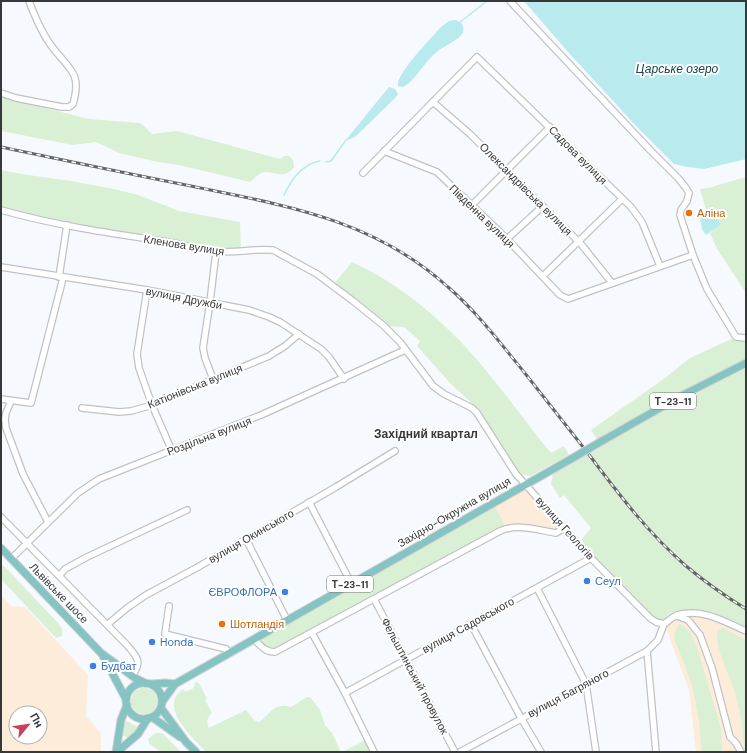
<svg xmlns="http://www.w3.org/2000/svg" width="747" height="753" font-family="'DM Sans',sans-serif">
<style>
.industrial{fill:#fdecda;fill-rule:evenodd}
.green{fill:#d9f0d5}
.water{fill:#b8eaee}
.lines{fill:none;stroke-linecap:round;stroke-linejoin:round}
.stream{stroke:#b8eaee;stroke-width:1.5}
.minor-casing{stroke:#bfc2c7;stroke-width:8}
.major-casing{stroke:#d3d3d4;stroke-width:9}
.minor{stroke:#fff;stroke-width:5.5}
.major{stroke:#85c4c2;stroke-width:7}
.rail-casing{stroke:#636567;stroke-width:3}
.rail{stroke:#fff;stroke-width:1.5;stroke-dasharray:4.5;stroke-linecap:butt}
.major-bridge-casing{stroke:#d3d3d4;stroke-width:9;stroke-linecap:butt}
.major-bridge{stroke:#85c4c2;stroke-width:7}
.food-dot{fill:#e8710a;stroke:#fff;stroke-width:1.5}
.shop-dot{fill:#3f7fe0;stroke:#fff;stroke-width:1.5}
.labels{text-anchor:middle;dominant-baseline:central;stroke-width:4;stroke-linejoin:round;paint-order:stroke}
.shield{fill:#fff;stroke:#737475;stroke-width:1}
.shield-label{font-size:10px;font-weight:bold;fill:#37383a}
.street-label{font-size:11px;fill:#37383a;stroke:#fff}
.food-label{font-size:11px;fill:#c56008;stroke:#fff;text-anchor:start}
.shop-label{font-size:11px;fill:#366cbe;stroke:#fff;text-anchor:start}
.water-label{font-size:12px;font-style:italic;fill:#164447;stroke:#fff}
.neighbourhood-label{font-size:12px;font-weight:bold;fill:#37383a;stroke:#fff}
</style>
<rect width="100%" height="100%" fill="#f6f9fd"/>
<g class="industrial">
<path d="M 525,487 L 562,527 L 555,531 L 515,525 L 505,526 L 494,504 Z"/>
<path d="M 1,595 L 11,606 L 25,607 L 88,675 L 86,716 L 101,733 L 101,752 L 1,752 ZM 16,713 L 40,713 L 40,737 L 16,737 Z"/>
<path d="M 689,615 L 707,615 L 746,633 L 746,752 L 696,752 L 689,690 L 665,626 L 677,617 Z"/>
</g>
<g class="green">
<path d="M 1,96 L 88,119 L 140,123 L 144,126 L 152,134 L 177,131 L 280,159 L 285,156 L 289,156 L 293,160 L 294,167 C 283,180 279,172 265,172 C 257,173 255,179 250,182 L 179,165 L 158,162 L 119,153 L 96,142 L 73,145 L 1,131 Z"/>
<path d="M 1,170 L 21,174 L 71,181 L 114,189 L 138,195 L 179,211 L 240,222 L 241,252 L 216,252 L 1,210 Z"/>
<path d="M 746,177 L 746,293 L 716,247 L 710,233 L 721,225 L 715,212 L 707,213 L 700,189 L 708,188 Z"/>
<path d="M 352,262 C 405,286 452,328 488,373 C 510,399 529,427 551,453 L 564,446 L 569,455 L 530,476 L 525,475 L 519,472 L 479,410 L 450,383 L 417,346 L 420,341 L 404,327 L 384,326 L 333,285 Z"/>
<path d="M 736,337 L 746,338 L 746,359 L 692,386 L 597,439 L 591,430 L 661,381 L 690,358 Z"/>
<path d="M 746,365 L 746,629 C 728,621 709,608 688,612 C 681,613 666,622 659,621 C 645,617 599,563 587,550 L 582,539 L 591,528 L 564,495 L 560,498 L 551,484 L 553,474 L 604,445 L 682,398 Z"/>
<path d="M 494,504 L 505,526 L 280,648 C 270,652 264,646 257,639 Z"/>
<path d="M 1,565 L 4,566 L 59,624 L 62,629 L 62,636 L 56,638 L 1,579 Z"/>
<path d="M 680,624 L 684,626 L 692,636 L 699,654 L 721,729 L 722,752 L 702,752 L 699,721 L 693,688 L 680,653 L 675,641 L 674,635 L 677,627 Z"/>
<path d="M 723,628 L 746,640 L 746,752 L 744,752 C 743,735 742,717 737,700 C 732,678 716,654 717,632 Z"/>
<path d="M 195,682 L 199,683 L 207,699 L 205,700 L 212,713 C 207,718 206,722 209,728 L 246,710 L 255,721 L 259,722 C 272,713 273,702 291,707 L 307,697 L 310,697 L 320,710 L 325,725 L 332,733 L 341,752 L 206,752 C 193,738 157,706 183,689 L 185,692 L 194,688 Z"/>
<circle cx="144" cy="701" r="13"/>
<path d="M 123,719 L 140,728 L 128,738 L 122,735 Z"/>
<path d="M 156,733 L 162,733 L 181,752 L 161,752 L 149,743 L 148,739 Z"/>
<path d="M 364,740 L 371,752 L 342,752 L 362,742 Z"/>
</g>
<g class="water">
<path d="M 524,1 L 746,1 L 746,159 L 704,169 L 688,167 L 674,164 L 639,129 L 569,53 Z"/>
<path d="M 455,20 C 461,22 465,26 463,32 C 461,39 444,46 438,51 C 426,60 419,74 408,84 L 403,87 L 398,86 C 395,75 432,37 441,27 L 449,21 Z"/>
<path d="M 389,87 L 395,89 L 398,94 L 396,97 L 355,137 L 345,141 Z"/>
<path d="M 715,212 L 721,225 L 706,235 L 702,229 L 700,217 L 707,213 Z"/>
</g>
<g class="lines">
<g class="stream">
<path d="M 459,23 L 487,1"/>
<path d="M 326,162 L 331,161 L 346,140"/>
<path d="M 284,195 C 291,180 303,164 320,161"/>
</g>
<g class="minor-casing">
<g id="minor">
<path d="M 510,1 L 651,151 L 678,178 L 686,188 L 689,193 L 687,201 L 681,210 L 680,215 L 693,255 L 702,277 L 707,289 L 736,337 L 746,338"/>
<path d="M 1,93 L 16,98 L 62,107 L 69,107 L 73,104 C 82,73 70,70 53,48 C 42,34 35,17 29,1"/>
<path d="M 433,102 L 470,134 L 581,244 L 612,283"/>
<path d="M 384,151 L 437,172 L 507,239 L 560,295 L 568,299 L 693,255"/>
<path d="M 363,173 L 477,57 L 631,207 L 642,222 L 660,266"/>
<path d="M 471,206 L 550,127"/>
<path d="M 1,210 C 54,225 108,233 162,241 C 180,244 198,249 216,251 C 235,254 254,248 273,250 L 317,274 L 353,301 L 384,326 L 400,342 L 433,386 L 444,394 L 472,408 L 477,413 L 516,474 L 591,558 L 650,618 L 656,622 L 664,624 C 668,621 673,617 677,615 C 703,608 723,621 746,631"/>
<path d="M 507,239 L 543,206"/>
<path d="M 1,267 L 147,290 L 249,310 L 269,317 L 280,322 L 321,349 L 329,357 L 344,379"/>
<path d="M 543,276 L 622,199"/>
<path d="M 59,277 L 67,225"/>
<path d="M 147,290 L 137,354 L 139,368 L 152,405 L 172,451"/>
<path d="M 213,379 L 205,358 L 203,348 L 210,302 L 216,252"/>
<path d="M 1,399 L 31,403 L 63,278"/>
<path d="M 11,401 L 6,413 L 5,419 L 6,428 L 23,474 L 48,522"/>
<path d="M 82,408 L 119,412 L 131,411 L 149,406 L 269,356 L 285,346 L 299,334"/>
<path d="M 309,502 L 351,583"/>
<path d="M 1,517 L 126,644 C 137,657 143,661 132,676"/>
<path d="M 246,539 L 287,620"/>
<path d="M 11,559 L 78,493 L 99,479 L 261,415 L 405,350"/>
<path d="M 60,575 L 65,569 L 87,557 L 187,510"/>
<path d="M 537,588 L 586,684 L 596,752"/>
<path d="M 374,599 L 455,752"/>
<path d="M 169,606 L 165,634 L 226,649 L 229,653"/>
<path d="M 677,616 L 688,620 L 700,635 L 712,668 L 730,737 L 736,743 L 741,752"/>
<path d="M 108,624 L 127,608 L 146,595 L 198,567 L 336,487 L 395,451"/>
<path d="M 471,624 L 521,718 L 541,752"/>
<path d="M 312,633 L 345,693 L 374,752"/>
<path d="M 254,639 C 261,646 265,652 275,652 L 500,531 C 517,523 538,530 556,533 L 564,528"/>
<path d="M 647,651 L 656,752"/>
<path d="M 345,693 L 591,558"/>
<path d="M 460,752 L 647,651 L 658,640 L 664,624"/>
</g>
</g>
<g class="major-casing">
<g id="major">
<path d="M 602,441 L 681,396 L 746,363"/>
<path d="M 1,548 L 101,653 L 135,678 L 145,683"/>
<path d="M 103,656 L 126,699"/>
<circle cx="144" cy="701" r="18"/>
<path d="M 151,684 L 165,683 L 175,684"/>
<path d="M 162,702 L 175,684 L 571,459"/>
<path d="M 161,708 L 186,742 L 196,752"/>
<path d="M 152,717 L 180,737"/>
<path d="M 116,752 L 121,720 L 127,705"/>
<path d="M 117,752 L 138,734 L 148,718"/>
</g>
</g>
<use href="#minor" class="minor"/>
<use href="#major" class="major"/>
<g class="rail-casing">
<path id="rail" d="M 1,147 C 63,160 124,173 186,185 C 282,205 372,218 448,287 C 477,312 500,343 524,372 C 545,399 566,425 587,452 C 617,492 648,533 686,566 C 705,582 725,596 746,609"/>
</g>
<use href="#rail" class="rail"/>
<g class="major-bridge-casing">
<path id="major-bridge" d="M 571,459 L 602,441"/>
</g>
<use href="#major-bridge" class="major-bridge"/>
</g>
<g class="food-dot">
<circle cx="689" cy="213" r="4"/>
<circle cx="222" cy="624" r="4"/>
</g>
<g class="shop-dot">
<circle cx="587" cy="581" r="4"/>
<circle cx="285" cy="592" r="4"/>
<circle cx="152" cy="642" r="4"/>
<circle cx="93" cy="666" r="4"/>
</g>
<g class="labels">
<g class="shield">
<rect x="650" y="393" width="46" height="16" rx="3"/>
<rect x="327" y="576" width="46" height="16" rx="3"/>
</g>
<g class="shield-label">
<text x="673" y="401">Т-23-11</text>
<text x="350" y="584">Т-23-11</text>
</g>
<g class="street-label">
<text transform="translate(578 155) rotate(45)">Садова вулиця</text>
<text transform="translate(526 189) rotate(45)">Олександрівська вулиця</text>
<text transform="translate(482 216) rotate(44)">Південна вулиця</text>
<text transform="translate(184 245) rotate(9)">Кленова вулиця</text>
<text transform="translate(184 298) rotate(11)">вулиця Дружби</text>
<text transform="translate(195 386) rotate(-22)">Катіонівська вулиця</text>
<text transform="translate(209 436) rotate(-21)">Роздільна вулиця</text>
<text transform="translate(454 512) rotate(-30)">Західно-Окружна вулиця</text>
<text transform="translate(565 528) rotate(48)">вулиця Геологів</text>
<text transform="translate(251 536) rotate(-30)">вулиця Окинського</text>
<text transform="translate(59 593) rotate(46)">Львівське шосе</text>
<text transform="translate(468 625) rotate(-29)">вулиця Садовського</text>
<text transform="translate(415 676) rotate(62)">Фельштинський провулок</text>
<text transform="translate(568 693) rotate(-28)">вулиця Багряного</text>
</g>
<g class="food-label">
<text x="697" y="213">Аліна</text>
<text x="230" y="624">Шотландія</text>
</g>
<g class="shop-label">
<text x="595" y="581">Сеул</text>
<text x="277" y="592" text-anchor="end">ЄВРОФЛОРА</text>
<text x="160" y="642">Honda</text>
<text x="101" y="666">Будбат</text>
</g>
<g class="water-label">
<text x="677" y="69">Царське озеро</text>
</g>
<g class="neighbourhood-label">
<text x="426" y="434">Західний квартал</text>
</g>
</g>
<rect width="747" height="753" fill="none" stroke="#37383a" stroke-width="4"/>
<g transform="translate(28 725) rotate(61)"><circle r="19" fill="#ffffff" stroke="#afafb0"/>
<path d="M0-3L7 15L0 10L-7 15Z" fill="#ce3e5a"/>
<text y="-6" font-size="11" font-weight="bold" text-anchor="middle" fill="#37383a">Пн</text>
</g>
</svg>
